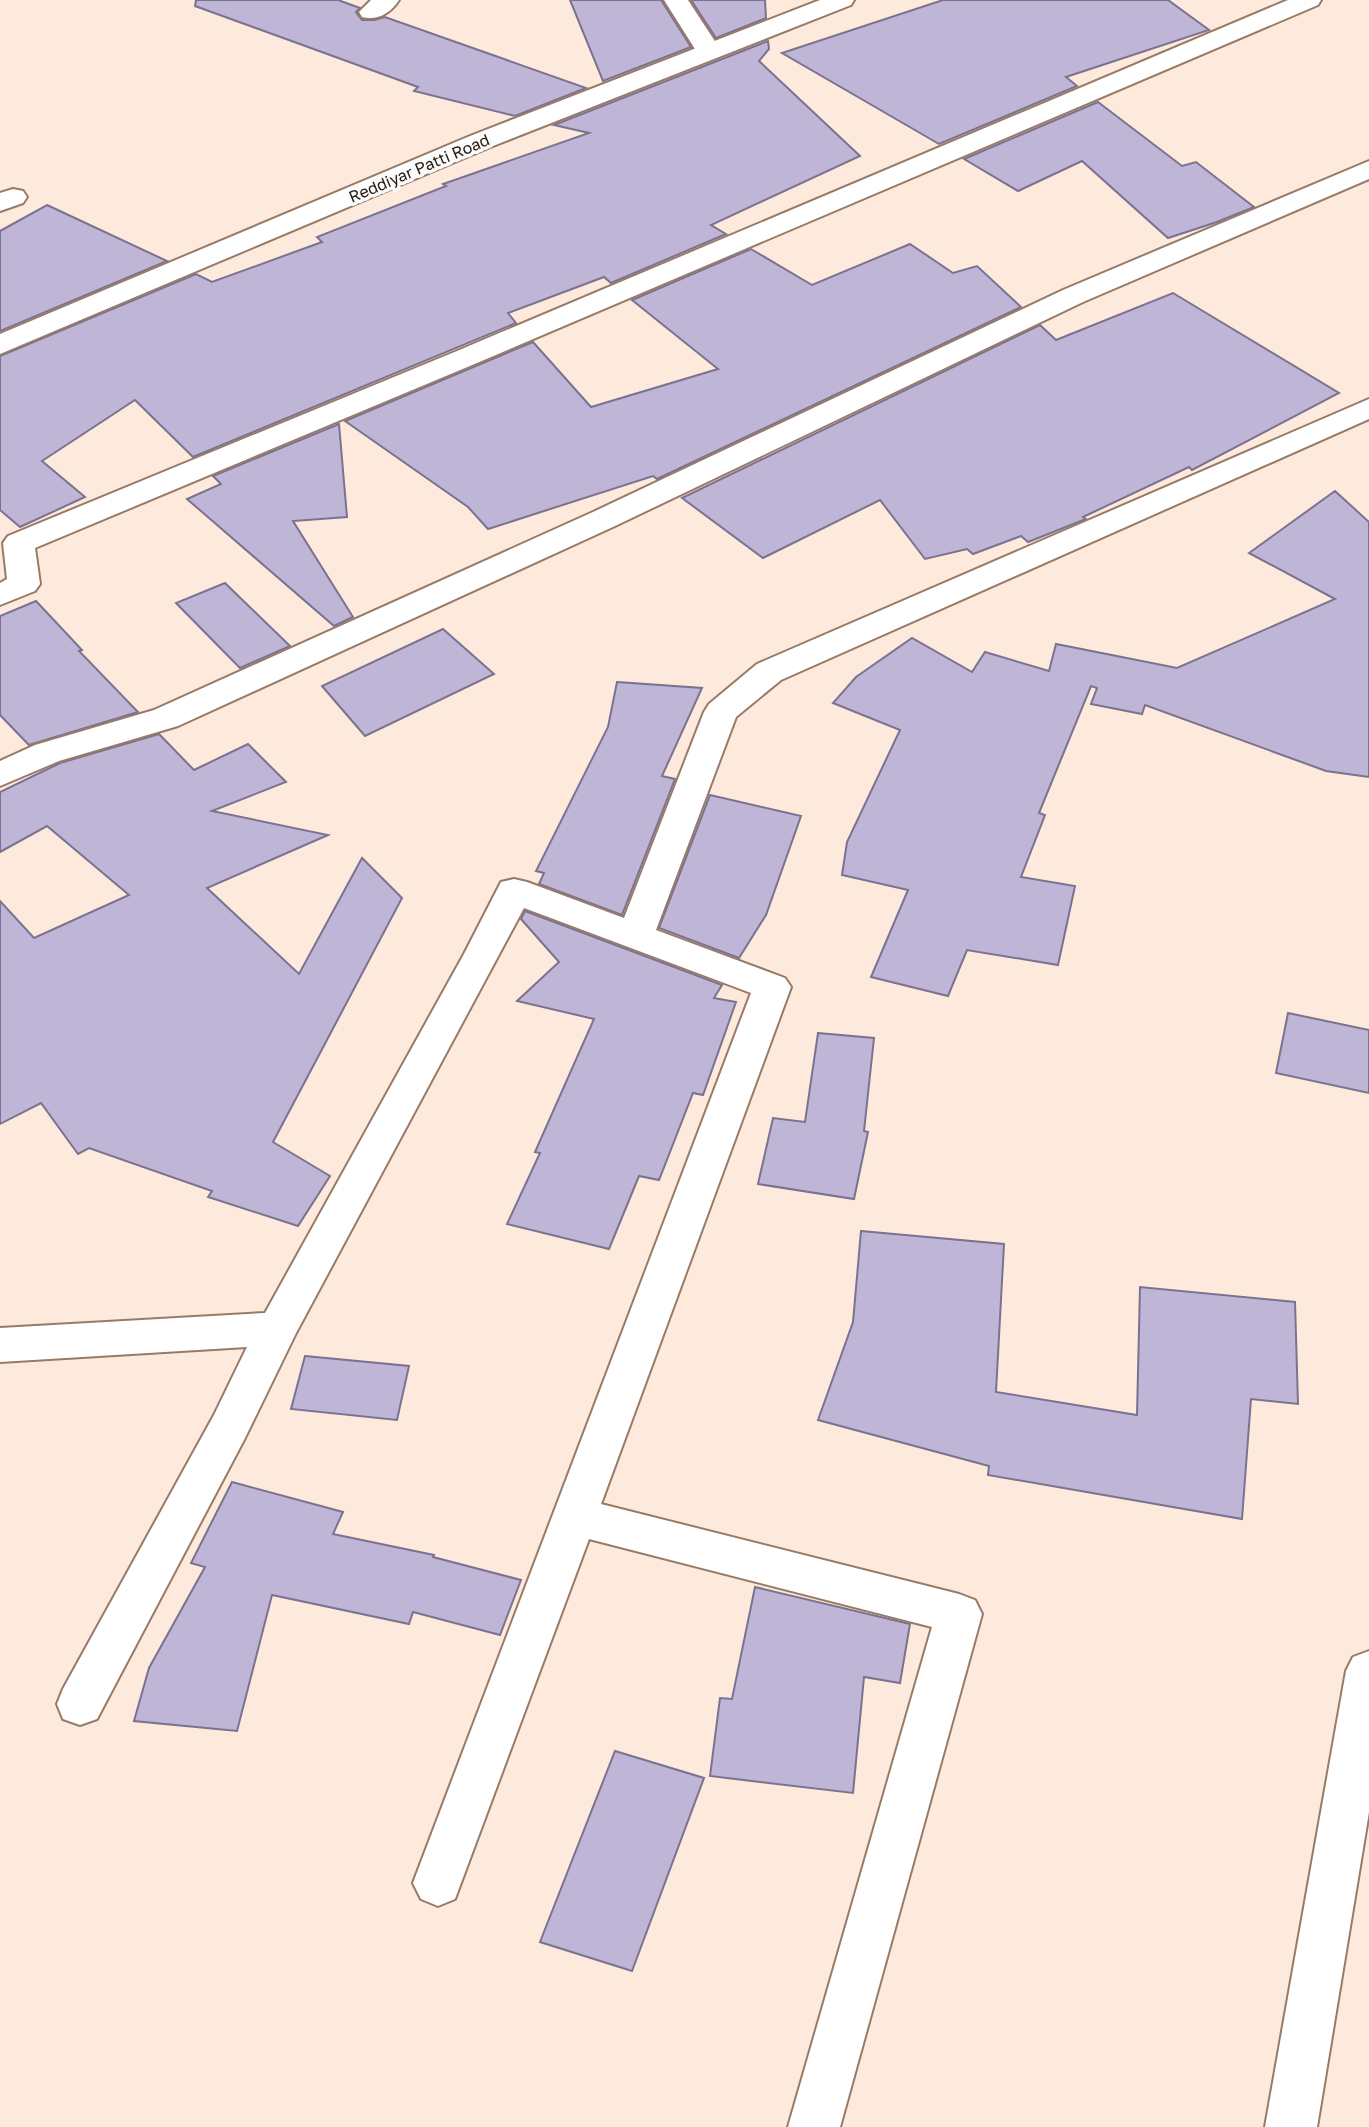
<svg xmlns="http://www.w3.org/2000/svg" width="1369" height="2127" font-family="'Golos Text',sans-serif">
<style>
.building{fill:#bfb5d6;stroke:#7b7290;stroke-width:2}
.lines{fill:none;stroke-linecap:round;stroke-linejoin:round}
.street-casing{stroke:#987b67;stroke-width:4}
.secondary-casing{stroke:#987b67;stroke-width:4}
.street{fill:#fff;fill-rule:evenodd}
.secondary{fill:#fff;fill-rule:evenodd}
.labels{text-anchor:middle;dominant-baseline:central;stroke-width:7;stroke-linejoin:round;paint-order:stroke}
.far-street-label{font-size:16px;fill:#261b13;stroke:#fbfbfb}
</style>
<rect width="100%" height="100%" fill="#fdeadc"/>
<g class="building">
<path d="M 196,0 L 338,0 L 360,8 L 356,12 L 362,20 L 374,20 L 385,17 L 586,88 L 515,116 L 414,91 L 418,87 L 195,6 Z"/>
<path d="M 570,0 L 661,0 L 691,47 L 603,81 Z"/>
<path d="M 691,0 L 765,0 L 766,18 L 716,38 Z"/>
<path d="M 943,0 L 1168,0 L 1209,30 L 1066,77 L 1077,86 L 939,144 L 782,53 Z"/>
<path d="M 768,41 L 769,49 L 759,61 L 860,156 L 711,225 L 726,234 L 611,283 L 604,277 L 508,313 L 516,323 L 193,457 L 135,400 L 42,461 L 85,497 L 20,527 L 0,510 L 0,356 L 196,274 L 212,282 L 322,242 L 317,237 L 446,186 L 443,184 L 589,133 L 554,125 Z"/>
<path d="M 1098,102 L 1182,166 L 1196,162 L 1254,207 L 1217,222 L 1168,238 L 1082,161 L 1018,191 L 964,159 Z"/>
<path d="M 47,205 L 167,261 L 0,331 L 0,231 Z"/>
<path d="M 910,244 L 953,273 L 977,266 L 1021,307 L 657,479 L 653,476 L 488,529 L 468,507 L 345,421 L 533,342 L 591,407 L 718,369 L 632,300 L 751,249 L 812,285 Z"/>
<path d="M 1173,293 L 1339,393 L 1192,470 L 1189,467 L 1083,517 L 1086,519 L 1028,542 L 1021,536 L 973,554 L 967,549 L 925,559 L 880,500 L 763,558 L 682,498 L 1040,325 L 1056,340 Z"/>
<path d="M 339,424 L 347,517 L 293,521 L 353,617 L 334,626 L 187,499 L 221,484 L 213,476 Z"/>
<path d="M 1335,491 L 1369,522 L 1369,777 L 1326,771 L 1145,705 L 1142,714 L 1091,704 L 1097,688 L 1091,686 L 1039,813 L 1045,815 L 1021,877 L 1075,886 L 1058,965 L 967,950 L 948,996 L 871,977 L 908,890 L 842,875 L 847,842 L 900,730 L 833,703 L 856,677 L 912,638 L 972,672 L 985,652 L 1049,671 L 1056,644 L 1177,668 L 1335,599 L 1249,553 Z"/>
<path d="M 225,583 L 290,646 L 240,668 L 176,603 Z"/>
<path d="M 36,601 L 82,650 L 79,651 L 138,712 L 29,745 L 0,715 L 0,616 Z"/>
<path d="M 443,629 L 494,674 L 365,736 L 322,686 Z"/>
<path d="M 617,682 L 702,688 L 662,776 L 675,779 L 622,915 L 539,884 L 544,873 L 536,871 L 608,727 Z"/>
<path d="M 159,734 L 194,770 L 248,744 L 286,782 L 212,811 L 328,835 L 207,888 L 299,974 L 362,858 L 402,898 L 273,1142 L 330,1176 L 298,1226 L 208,1197 L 212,1191 L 89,1148 L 78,1154 L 41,1103 L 0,1124 L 0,901 L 34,938 L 129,895 L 47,826 L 0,852 L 0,792 L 60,763 Z"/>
<path d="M 710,795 L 801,816 L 766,915 L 739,958 L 659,928 Z"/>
<path d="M 525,911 L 722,985 L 714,998 L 736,1002 L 703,1095 L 693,1093 L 659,1180 L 639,1176 L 609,1249 L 507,1224 L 540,1153 L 535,1152 L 594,1019 L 517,1001 L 559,962 L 521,919 Z"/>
<path d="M 1288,1013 L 1369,1030 L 1369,1093 L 1276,1073 Z"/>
<path d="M 818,1033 L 874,1038 L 864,1131 L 868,1132 L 854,1199 L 758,1184 L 773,1118 L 805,1122 Z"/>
<path d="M 861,1231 L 1004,1244 L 996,1392 L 1137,1415 L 1140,1287 L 1295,1302 L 1298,1404 L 1251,1399 L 1242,1519 L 988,1475 L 989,1466 L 818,1420 L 853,1322 Z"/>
<path d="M 305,1356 L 409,1366 L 397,1420 L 291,1409 Z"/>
<path d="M 232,1482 L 343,1512 L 333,1534 L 434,1555 L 433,1557 L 521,1580 L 500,1635 L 413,1612 L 409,1624 L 272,1595 L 237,1731 L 134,1721 L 149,1668 L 205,1567 L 191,1563 Z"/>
<path d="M 755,1587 L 910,1624 L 900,1683 L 864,1677 L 853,1793 L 710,1776 L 720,1698 L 732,1699 Z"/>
<path d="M 615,1751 L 704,1778 L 632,1971 L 540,1942 Z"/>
</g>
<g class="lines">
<g class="street-casing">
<g id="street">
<path d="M 371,0 L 399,0 C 391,13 377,21 362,17 L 359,12 Z"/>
<path d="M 664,0 L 688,0 L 722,52 L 718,57 L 709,60 L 700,57 Z"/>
<path d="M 1288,0 L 1321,0 L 1318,5 L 477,363 L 35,548 L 40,584 L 35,591 L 0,605 L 0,583 L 7,579 L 3,543 L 8,536 L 457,351 Z"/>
<path d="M 1369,161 L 1369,179 L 1083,302 L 615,526 L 178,726 L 59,761 L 0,786 L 0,761 L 35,745 L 154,710 L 593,512 L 1063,290 Z"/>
<path d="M 13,189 L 23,191 L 27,197 L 23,203 L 0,211 L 0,193 Z"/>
<path d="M 1369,399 L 1369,419 L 781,680 L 736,717 L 656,930 L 785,978 L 791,987 L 601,1504 L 959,1594 L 975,1600 L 982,1614 L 840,2127 L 788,2127 L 932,1627 L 589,1539 L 455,1899 L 438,1906 L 421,1899 L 413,1883 L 751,993 L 524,908 L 296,1333 L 245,1438 L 97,1719 L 80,1725 L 63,1719 L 57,1704 L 63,1689 L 214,1415 L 247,1347 L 0,1362 L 0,1328 L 265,1313 L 464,954 L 501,882 L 514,879 L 527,882 L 624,918 L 704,712 L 709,704 L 757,664 Z"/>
<path d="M 1369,1651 L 1369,1812 L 1317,2127 L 1265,2127 L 1346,1671 L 1353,1657 Z"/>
</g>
</g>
<g class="secondary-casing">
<path id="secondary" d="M 820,0 L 854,0 L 851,5 L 488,148 L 0,354 L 0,334 L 470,136 Z"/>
</g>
<use href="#street" class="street"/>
<use href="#secondary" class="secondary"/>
</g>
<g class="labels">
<g class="far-street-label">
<text transform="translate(419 168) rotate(-23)">Reddiyar Patti Road</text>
</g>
</g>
</svg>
